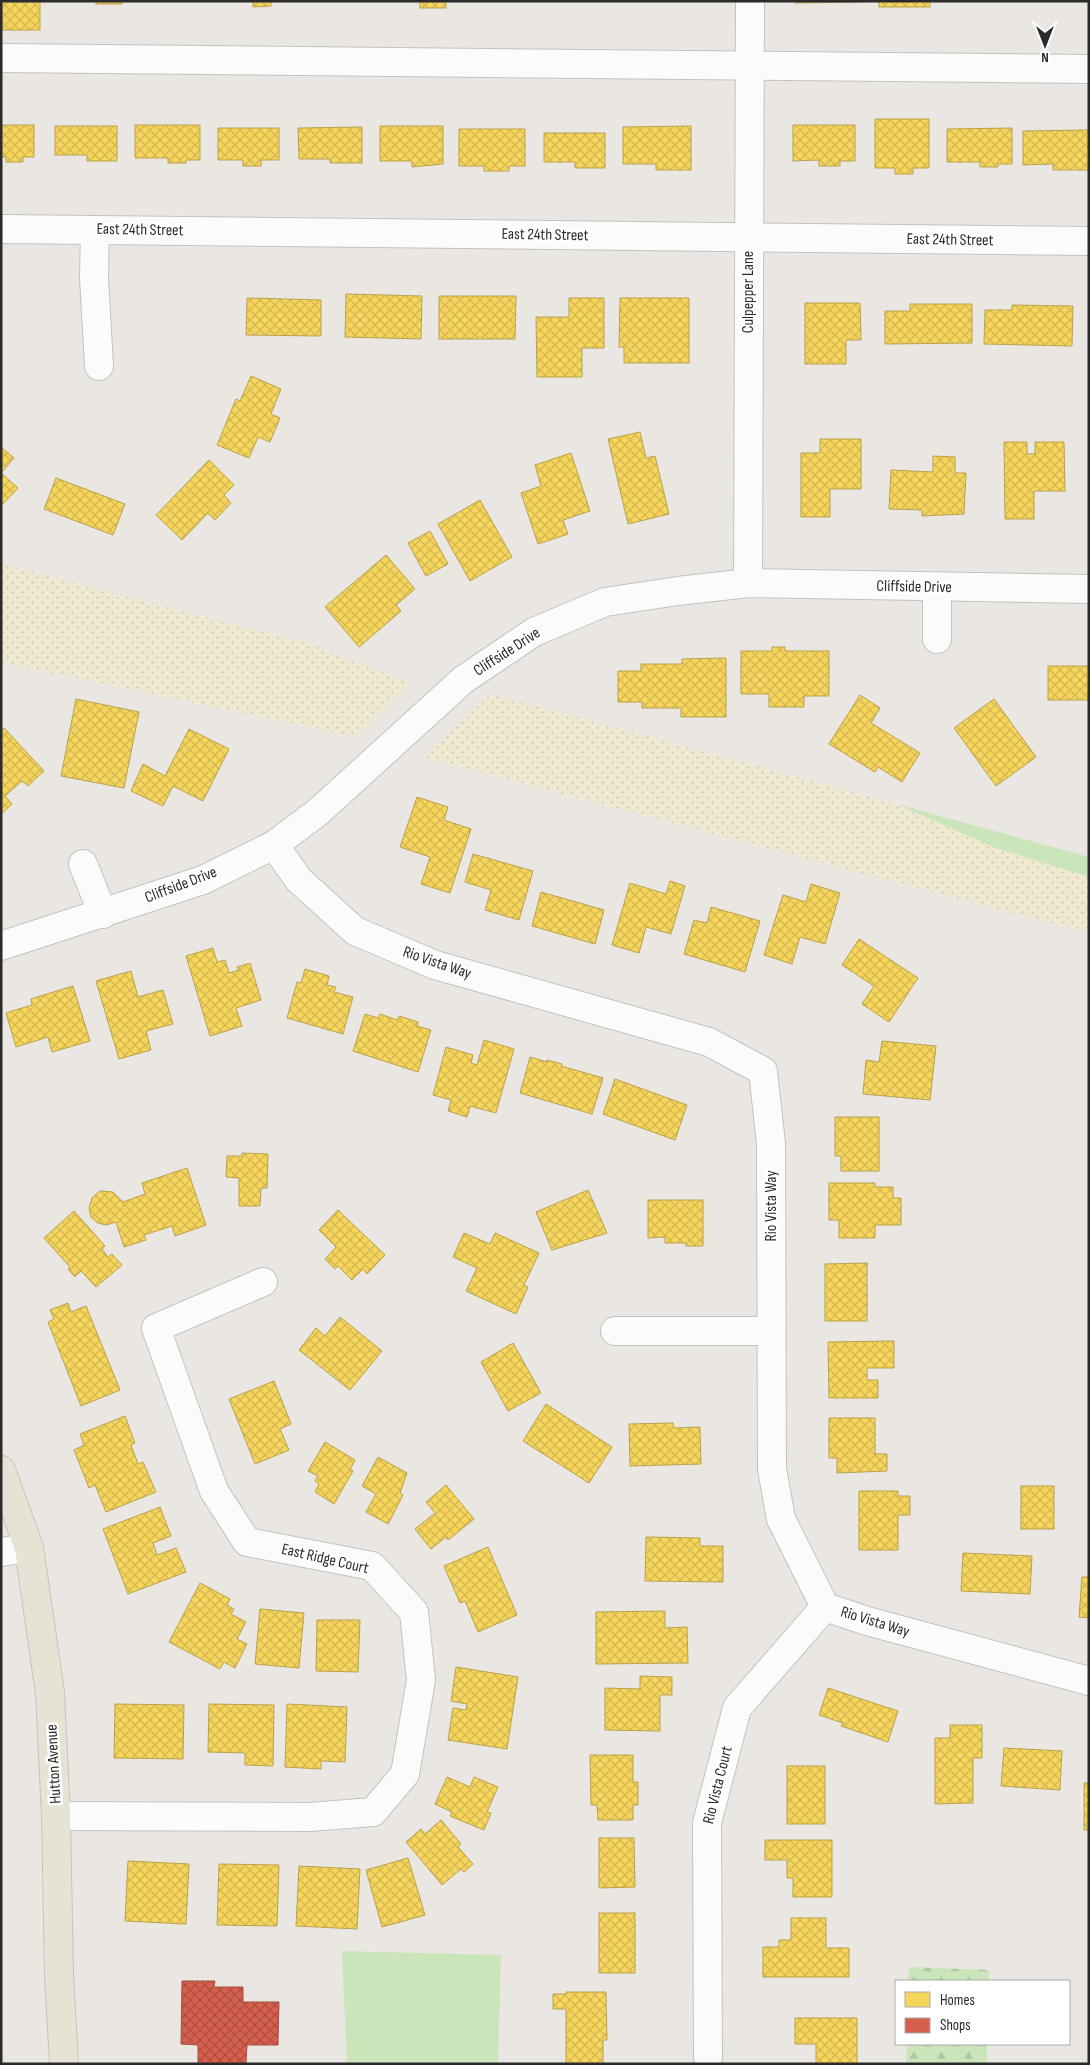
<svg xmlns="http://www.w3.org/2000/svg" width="1090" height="2065" font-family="'Sofia Sans Condensed',sans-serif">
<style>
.grass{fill:#cbe5ba}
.forest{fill:url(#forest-firs)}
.sand{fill:url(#sand-dots)}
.homes{fill:url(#homes-cross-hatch);stroke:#b9a24d}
.shops{fill:url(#shops-cross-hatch);stroke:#a35043}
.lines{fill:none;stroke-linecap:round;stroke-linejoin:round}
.minor-casing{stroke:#c3c2c2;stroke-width:30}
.major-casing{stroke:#c5c4c2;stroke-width:30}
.minor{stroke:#fcfbfb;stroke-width:28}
.major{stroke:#e7e3d4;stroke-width:28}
.labels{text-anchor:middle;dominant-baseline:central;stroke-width:5;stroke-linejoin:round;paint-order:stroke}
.street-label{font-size:16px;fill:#2b2b2b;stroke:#fff}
</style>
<defs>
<pattern id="forest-firs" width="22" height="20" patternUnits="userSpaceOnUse" patternTransform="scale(1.25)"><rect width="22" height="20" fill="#cbe5ba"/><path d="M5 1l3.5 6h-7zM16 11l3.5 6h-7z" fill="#aec5a0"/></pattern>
<pattern id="sand-dots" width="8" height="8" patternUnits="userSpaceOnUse" patternTransform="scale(1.25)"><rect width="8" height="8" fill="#eee9d0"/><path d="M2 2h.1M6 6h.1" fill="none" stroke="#ccc8b3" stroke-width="1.8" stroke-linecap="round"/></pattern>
<pattern id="homes-cross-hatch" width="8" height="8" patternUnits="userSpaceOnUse" patternTransform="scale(1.25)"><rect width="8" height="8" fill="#f6d55c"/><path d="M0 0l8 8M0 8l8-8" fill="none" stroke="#d3b750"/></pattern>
<pattern id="shops-cross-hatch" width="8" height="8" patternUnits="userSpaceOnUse" patternTransform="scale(1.25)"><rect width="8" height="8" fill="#d6604d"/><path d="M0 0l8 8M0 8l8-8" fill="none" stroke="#ae4f40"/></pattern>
</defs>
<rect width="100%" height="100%" fill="#eae6e2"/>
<g class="grass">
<path d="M 896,804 L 1089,857 L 1089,877 L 995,848 Z"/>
<path d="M 342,1951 L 501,1955 L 498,2064 L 347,2064 Z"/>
</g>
<g class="forest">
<path d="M 909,1967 L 989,1970 L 989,1981 L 908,1981 Z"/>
<path d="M 907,2044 L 987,2044 L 987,2064 L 906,2064 Z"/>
</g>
<g class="sand">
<path d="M 1,564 L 313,645 L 410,683 L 357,737 L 1,662 Z"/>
<path d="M 492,694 L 896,804 L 995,848 L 1089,877 L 1089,933 L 424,757 L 473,709 Z"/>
</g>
<g class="homes">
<rect x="2" y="1" width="38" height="29"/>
<rect x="96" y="1" width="26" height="3"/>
<path d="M 253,1 L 271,1 L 271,6 L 253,7 Z"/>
<rect x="420" y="1" width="26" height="7"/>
<path d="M 795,1 L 860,1 L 860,2 L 795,3 Z"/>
<rect x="879" y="1" width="51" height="6"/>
<path d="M 875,119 L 929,119 L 929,168 L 913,168 L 913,174 L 895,174 L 895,168 L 875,168 Z"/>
<path d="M 1,125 L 34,125 L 34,157 L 23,157 L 23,162 L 6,162 L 6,157 L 1,157 Z"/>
<path d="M 135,125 L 200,125 L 200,160 L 186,160 L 186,163 L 168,163 L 168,158 L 135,158 Z"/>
<path d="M 793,125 L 855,125 L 855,161 L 840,161 L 840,166 L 819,166 L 819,160 L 793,161 Z"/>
<path d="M 55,126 L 117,126 L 117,161 L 87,161 L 87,155 L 55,155 Z"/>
<path d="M 380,126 L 443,126 L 443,164 L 412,167 L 412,161 L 380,161 Z"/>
<path d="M 691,126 L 691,170 L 656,170 L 656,164 L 623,164 L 623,127 Z"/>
<path d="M 362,127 L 362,163 L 330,163 L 330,159 L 299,159 L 298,128 Z"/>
<path d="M 218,128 L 279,128 L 279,160 L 261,160 L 261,166 L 243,166 L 243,160 L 218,160 Z"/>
<path d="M 1012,128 L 1012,164 L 998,164 L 998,167 L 980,167 L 980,162 L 947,162 L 947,129 Z"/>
<path d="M 459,129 L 525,129 L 525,166 L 509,166 L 509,171 L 484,171 L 484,166 L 459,166 Z"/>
<path d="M 1089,130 L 1089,170 L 1053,170 L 1053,164 L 1023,165 L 1023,131 Z"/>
<path d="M 544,133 L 605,133 L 605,168 L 575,168 L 575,162 L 544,162 Z"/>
<path d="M 346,294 L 422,296 L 421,339 L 345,337 Z"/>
<path d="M 439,296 L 516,296 L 515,339 L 439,339 Z"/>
<path d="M 247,298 L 321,300 L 321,336 L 246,335 Z"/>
<path d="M 569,298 L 604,298 L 604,348 L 582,348 L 582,377 L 537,377 L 536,317 L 569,317 Z"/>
<path d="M 620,298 L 689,298 L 689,363 L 624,363 L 624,347 L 619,347 Z"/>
<path d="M 805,303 L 860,303 L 861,340 L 846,340 L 846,364 L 805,364 Z"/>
<path d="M 910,304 L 972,304 L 972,343 L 885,344 L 885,311 L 910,311 Z"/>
<path d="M 1012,305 L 1073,306 L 1072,346 L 984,344 L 985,310 L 1012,310 Z"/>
<path d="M 251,376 L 281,389 L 271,414 L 280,418 L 270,442 L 258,437 L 249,458 L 217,445 L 236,399 L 240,401 Z"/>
<path d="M 640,432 L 646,458 L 655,456 L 669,514 L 628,524 L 608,439 Z"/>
<path d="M 820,439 L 861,439 L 861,489 L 830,489 L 830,517 L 801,517 L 801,453 L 820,453 Z"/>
<path d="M 1004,442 L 1027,442 L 1027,454 L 1035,454 L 1035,442 L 1064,442 L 1065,491 L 1034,491 L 1034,519 L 1005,519 Z"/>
<path d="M 1,447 L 14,458 L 1,473 L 18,488 L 1,506 Z"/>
<path d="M 571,453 L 590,511 L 563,520 L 568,534 L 538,544 L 521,493 L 541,486 L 535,465 Z"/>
<path d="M 933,456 L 955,457 L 955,473 L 966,473 L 964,514 L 922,516 L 922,510 L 889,509 L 891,470 L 933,472 Z"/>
<path d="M 209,460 L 234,485 L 224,495 L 231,503 L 215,520 L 208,513 L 182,540 L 156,515 Z"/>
<path d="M 56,478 L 125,504 L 113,535 L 44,509 Z"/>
<path d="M 480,500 L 512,557 L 470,581 L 438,524 Z"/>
<path d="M 430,531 L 448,564 L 426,576 L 408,543 Z"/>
<path d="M 386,555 L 415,589 L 396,605 L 401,611 L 359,647 L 325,607 Z"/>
<path d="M 772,647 L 785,647 L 785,651 L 829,651 L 829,696 L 804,696 L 804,707 L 769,707 L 769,694 L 741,694 L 741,651 L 772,651 Z"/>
<path d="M 726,658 L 726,717 L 681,717 L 681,708 L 642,708 L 642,702 L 618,702 L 618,671 L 641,671 L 641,664 L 682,664 L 682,659 Z"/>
<rect x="1048" y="666" width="41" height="34"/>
<path d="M 860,695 L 880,708 L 871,723 L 920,753 L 902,782 L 878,767 L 875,772 L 829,744 Z"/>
<path d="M 76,699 L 139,712 L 124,788 L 61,776 Z"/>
<path d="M 994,699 L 1036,757 L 996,786 L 954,728 Z"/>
<path d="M 4,728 L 44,771 L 28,786 L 22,781 L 5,796 L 12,804 L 1,814 L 1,731 Z"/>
<path d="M 189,729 L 229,749 L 203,801 L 173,786 L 163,806 L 131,791 L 143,764 L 165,776 Z"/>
<path d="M 417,797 L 448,807 L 444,820 L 471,829 L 450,893 L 421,884 L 430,857 L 400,847 Z"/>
<path d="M 473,854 L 533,871 L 519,920 L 485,910 L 491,890 L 465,882 Z"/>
<path d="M 670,881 L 685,886 L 671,934 L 646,927 L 639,953 L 612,945 L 630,883 L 666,894 Z"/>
<path d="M 811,884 L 840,893 L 825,944 L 800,937 L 792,964 L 764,955 L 783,895 L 806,902 Z"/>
<path d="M 541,892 L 604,910 L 595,944 L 532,926 Z"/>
<path d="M 711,907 L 760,921 L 745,972 L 684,954 L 694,920 L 707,923 Z"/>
<path d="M 859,939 L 918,978 L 889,1022 L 862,1004 L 874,986 L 842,965 Z"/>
<path d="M 213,948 L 217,962 L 225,960 L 229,973 L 239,970 L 237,967 L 250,963 L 261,1000 L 236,1008 L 242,1026 L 210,1036 L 186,956 Z"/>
<path d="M 305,969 L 329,976 L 327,985 L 336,987 L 334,992 L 353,997 L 343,1034 L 287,1018 L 297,982 L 301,983 Z"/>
<path d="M 131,971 L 138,997 L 163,990 L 173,1024 L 146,1031 L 151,1050 L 119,1059 L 96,981 Z"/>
<path d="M 73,986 L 90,1041 L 52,1052 L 48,1037 L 16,1047 L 6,1013 L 32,1005 L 31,999 Z"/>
<path d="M 365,1014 L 378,1018 L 380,1014 L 397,1020 L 399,1016 L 418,1022 L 417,1026 L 431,1030 L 418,1072 L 353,1051 Z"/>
<path d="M 484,1040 L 514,1049 L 496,1113 L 470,1106 L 467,1117 L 448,1111 L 451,1100 L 433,1095 L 446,1047 L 473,1055 L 471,1063 L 477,1065 Z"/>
<path d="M 882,1041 L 936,1046 L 930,1100 L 863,1094 L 866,1060 L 879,1062 Z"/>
<path d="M 530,1057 L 547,1062 L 547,1060 L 562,1064 L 561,1066 L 603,1078 L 592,1114 L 520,1093 Z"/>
<path d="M 615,1079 L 687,1105 L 675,1140 L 603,1114 Z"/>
<path d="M 835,1117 L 879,1117 L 879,1171 L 841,1171 L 841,1156 L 835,1156 Z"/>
<path d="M 242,1153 L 268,1154 L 267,1188 L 261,1188 L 260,1206 L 239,1206 L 239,1178 L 226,1177 L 227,1156 L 242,1156 Z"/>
<path d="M 187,1168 L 206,1225 L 175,1236 L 172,1226 L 144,1235 L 146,1240 L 124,1247 L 116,1222 L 106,1225 L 98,1223 L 91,1217 L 89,1208 L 92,1198 L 100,1191 L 113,1192 L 123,1202 L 145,1194 L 142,1183 Z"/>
<path d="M 829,1183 L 875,1183 L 875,1187 L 893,1187 L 893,1198 L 901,1198 L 901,1225 L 875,1225 L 875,1238 L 839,1238 L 839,1220 L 829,1220 Z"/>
<path d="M 588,1190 L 607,1233 L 552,1250 L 536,1212 Z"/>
<path d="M 648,1200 L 703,1200 L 703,1246 L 686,1246 L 686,1243 L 665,1243 L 665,1237 L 648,1238 Z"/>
<path d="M 338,1210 L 385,1255 L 367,1274 L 363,1269 L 352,1280 L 338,1266 L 335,1269 L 325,1259 L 336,1247 L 319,1230 Z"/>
<path d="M 74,1211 L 105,1246 L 102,1249 L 108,1257 L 112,1254 L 122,1265 L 96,1287 L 81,1271 L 75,1277 L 68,1269 L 70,1267 L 44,1238 Z"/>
<path d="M 464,1233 L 490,1244 L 495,1233 L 539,1253 L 524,1285 L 528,1287 L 516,1314 L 466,1291 L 477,1268 L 453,1257 Z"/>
<path d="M 867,1263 L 867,1321 L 825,1321 L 825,1264 Z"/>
<path d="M 68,1303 L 71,1312 L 86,1306 L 120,1390 L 81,1406 L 48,1322 L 54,1319 L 50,1310 Z"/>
<path d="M 340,1317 L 382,1351 L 350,1390 L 299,1350 L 316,1328 L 325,1336 Z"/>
<path d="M 894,1341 L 894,1368 L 867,1368 L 867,1380 L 878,1380 L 878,1398 L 829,1398 L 828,1342 Z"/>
<path d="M 513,1343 L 541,1393 L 508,1411 L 481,1362 Z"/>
<path d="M 274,1381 L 291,1424 L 280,1429 L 289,1450 L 255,1464 L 229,1399 Z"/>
<path d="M 546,1404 L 612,1447 L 589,1483 L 523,1441 Z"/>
<path d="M 125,1416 L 135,1443 L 131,1445 L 138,1464 L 143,1462 L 156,1492 L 106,1512 L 95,1485 L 89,1488 L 74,1450 L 84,1445 L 80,1434 Z"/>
<path d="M 829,1418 L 875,1418 L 875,1454 L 887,1454 L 887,1471 L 837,1473 L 837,1458 L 829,1458 Z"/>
<path d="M 673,1423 L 674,1428 L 700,1427 L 701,1464 L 630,1466 L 629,1424 Z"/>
<path d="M 325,1442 L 355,1460 L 350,1470 L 353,1471 L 334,1504 L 315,1492 L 319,1484 L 315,1481 L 318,1476 L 308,1471 Z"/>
<path d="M 378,1457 L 407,1473 L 400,1493 L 403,1495 L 388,1524 L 366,1512 L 376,1494 L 362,1486 Z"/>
<path d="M 446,1485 L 474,1519 L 448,1540 L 446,1537 L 431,1549 L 415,1529 L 435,1513 L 426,1502 Z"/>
<rect x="1021" y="1486" width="33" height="43"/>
<path d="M 859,1491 L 898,1491 L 898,1496 L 910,1496 L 910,1515 L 898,1515 L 898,1550 L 859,1550 Z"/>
<path d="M 160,1507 L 171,1536 L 153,1543 L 157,1555 L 176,1548 L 186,1572 L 128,1594 L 103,1529 Z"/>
<path d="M 646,1537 L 700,1538 L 700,1546 L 723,1546 L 723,1582 L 645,1581 Z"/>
<path d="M 488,1547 L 517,1615 L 478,1632 L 465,1601 L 460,1603 L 444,1566 Z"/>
<path d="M 963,1553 L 1032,1556 L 1030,1594 L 961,1591 Z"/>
<path d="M 1082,1577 L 1089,1577 L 1089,1618 L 1079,1617 Z"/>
<path d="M 200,1583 L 230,1599 L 227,1605 L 234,1609 L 231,1614 L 246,1622 L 237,1639 L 247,1644 L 235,1668 L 224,1662 L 220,1669 L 169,1642 Z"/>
<path d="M 260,1609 L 304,1613 L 299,1668 L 255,1664 Z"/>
<path d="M 665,1611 L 665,1628 L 687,1627 L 688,1663 L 596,1664 L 596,1612 Z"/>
<path d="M 317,1620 L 360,1620 L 358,1672 L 316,1671 Z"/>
<path d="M 456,1667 L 518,1677 L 507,1749 L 448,1740 L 453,1708 L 466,1710 L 467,1704 L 451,1701 Z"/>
<path d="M 640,1676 L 672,1677 L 672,1695 L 660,1695 L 660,1731 L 605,1730 L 605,1688 L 640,1689 Z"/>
<path d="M 828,1688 L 898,1711 L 888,1742 L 841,1726 L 843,1723 L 819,1715 Z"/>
<path d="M 115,1704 L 184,1705 L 183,1759 L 114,1758 Z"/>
<path d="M 209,1704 L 274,1705 L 273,1766 L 245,1765 L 245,1753 L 208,1752 Z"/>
<path d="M 287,1704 L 347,1707 L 345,1762 L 321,1761 L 321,1769 L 285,1767 Z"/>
<path d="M 950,1725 L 982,1725 L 982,1758 L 973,1758 L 973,1803 L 935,1804 L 935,1738 L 950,1738 Z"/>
<path d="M 1004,1748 L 1062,1751 L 1060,1790 L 1001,1786 Z"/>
<path d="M 590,1755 L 633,1755 L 633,1782 L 638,1782 L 638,1805 L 633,1805 L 633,1820 L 598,1820 L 597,1805 L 591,1805 Z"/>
<rect x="787" y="1766" width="38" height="58"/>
<path d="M 447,1777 L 470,1787 L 474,1777 L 498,1787 L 487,1812 L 491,1813 L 484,1830 L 450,1816 L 452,1812 L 435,1804 Z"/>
<rect x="1084" y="1783" width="5" height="47"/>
<path d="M 441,1820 L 461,1844 L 458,1847 L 473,1864 L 464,1872 L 461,1869 L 442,1885 L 406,1842 L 421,1829 L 425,1834 Z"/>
<path d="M 599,1838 L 634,1838 L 635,1887 L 599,1888 Z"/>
<path d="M 765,1840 L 832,1840 L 832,1897 L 793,1897 L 793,1878 L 787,1878 L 787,1860 L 765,1860 Z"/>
<path d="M 408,1858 L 425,1915 L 382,1927 L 366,1870 Z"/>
<path d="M 128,1861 L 189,1864 L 186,1924 L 125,1921 Z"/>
<path d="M 219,1864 L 279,1865 L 277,1926 L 217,1925 Z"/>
<path d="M 299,1866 L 360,1869 L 357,1929 L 296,1926 Z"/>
<rect x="599" y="1913" width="36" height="60"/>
<path d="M 791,1918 L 826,1918 L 826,1948 L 849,1948 L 849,1977 L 763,1977 L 763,1947 L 779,1947 L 779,1940 L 791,1940 Z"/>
<path d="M 566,1992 L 606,1992 L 607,2040 L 603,2040 L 603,2064 L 566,2064 L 566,2009 L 553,2009 L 553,1994 L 566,1994 Z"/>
<path d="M 795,2018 L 857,2018 L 857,2064 L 816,2064 L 816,2044 L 795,2044 Z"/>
</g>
<path class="shops" d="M 182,1981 L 215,1981 L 214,1987 L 243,1987 L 243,2002 L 279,2002 L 278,2045 L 247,2045 L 246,2064 L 198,2064 L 198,2045 L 181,2044 Z"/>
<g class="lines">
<g class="minor-casing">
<g id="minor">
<path d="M 1,58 L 1089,69"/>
<path d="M 1,229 L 1089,241"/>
<path d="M 95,230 L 94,278 L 99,366"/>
<path d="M 748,583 L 750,1"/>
<path d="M 937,587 L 937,639"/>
<path d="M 274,845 L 299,880 L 355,931 L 435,965 L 709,1042 L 763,1071 L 771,1144 L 772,1469 L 781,1519 L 825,1607 L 867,1621 L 1089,1681"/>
<path d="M 83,864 L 103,914"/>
<path d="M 1,946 L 203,880 L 274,845 L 318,812 L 463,680 L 534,632 L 605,602 L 678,591 L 748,583 L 1089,589"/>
<path d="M 615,1331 L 771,1331"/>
<path d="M 1,1552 L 29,1548"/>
<path d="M 56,1816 L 310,1817 L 373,1812 L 405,1774 L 421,1680 L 414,1612 L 372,1566 L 247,1542 L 214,1491 L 156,1328 L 263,1282"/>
<path d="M 708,2057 L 707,1823 L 737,1708 L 825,1607"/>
</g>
</g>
<g class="major-casing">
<path id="major" d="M 1,1470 L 29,1548 L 50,1693 L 56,1816 L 59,1975 L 64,2064"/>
</g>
<use href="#minor" class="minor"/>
<use href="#major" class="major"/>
</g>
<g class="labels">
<g class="street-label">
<text transform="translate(140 230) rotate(1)">East 24th Street</text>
<text transform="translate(545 235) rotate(1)">East 24th Street</text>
<text transform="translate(950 240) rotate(1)">East 24th Street</text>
<text transform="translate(748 292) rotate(-90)">Culpepper Lane</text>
<text transform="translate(914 587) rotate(1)">Cliffside Drive</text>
<text transform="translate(507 652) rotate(-33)">Cliffside Drive</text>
<text transform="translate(181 885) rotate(-21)">Cliffside Drive</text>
<text transform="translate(437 963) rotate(19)">Rio Vista Way</text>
<text transform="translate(771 1206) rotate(-90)">Rio Vista Way</text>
<text transform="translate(325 1559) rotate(13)">East Ridge Court</text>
<text transform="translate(875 1622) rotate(17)">Rio Vista Way</text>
<text transform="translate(54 1764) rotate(-93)">Hutton Avenue</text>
<text transform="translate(718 1785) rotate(-76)">Rio Vista Court</text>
</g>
</g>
<rect width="1090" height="2065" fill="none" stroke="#2b2b2b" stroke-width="5"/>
<rect x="895" y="1980" width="175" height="65" fill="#ffffff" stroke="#aaaaaa"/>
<rect x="905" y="1992" width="25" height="15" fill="#f6d55c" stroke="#aaaaaa"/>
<text x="940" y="2005" font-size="15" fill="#2b2b2b">Homes</text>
<rect x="905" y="2018" width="25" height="15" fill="#d6604d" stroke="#aaaaaa"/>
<text x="940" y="2030" font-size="15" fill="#2b2b2b">Shops</text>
<g transform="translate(1045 45) rotate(180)" stroke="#ffffff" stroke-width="4" paint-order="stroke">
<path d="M0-4L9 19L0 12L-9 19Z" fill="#2b2b2b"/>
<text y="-8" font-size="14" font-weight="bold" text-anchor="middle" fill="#2b2b2b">N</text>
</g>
</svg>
